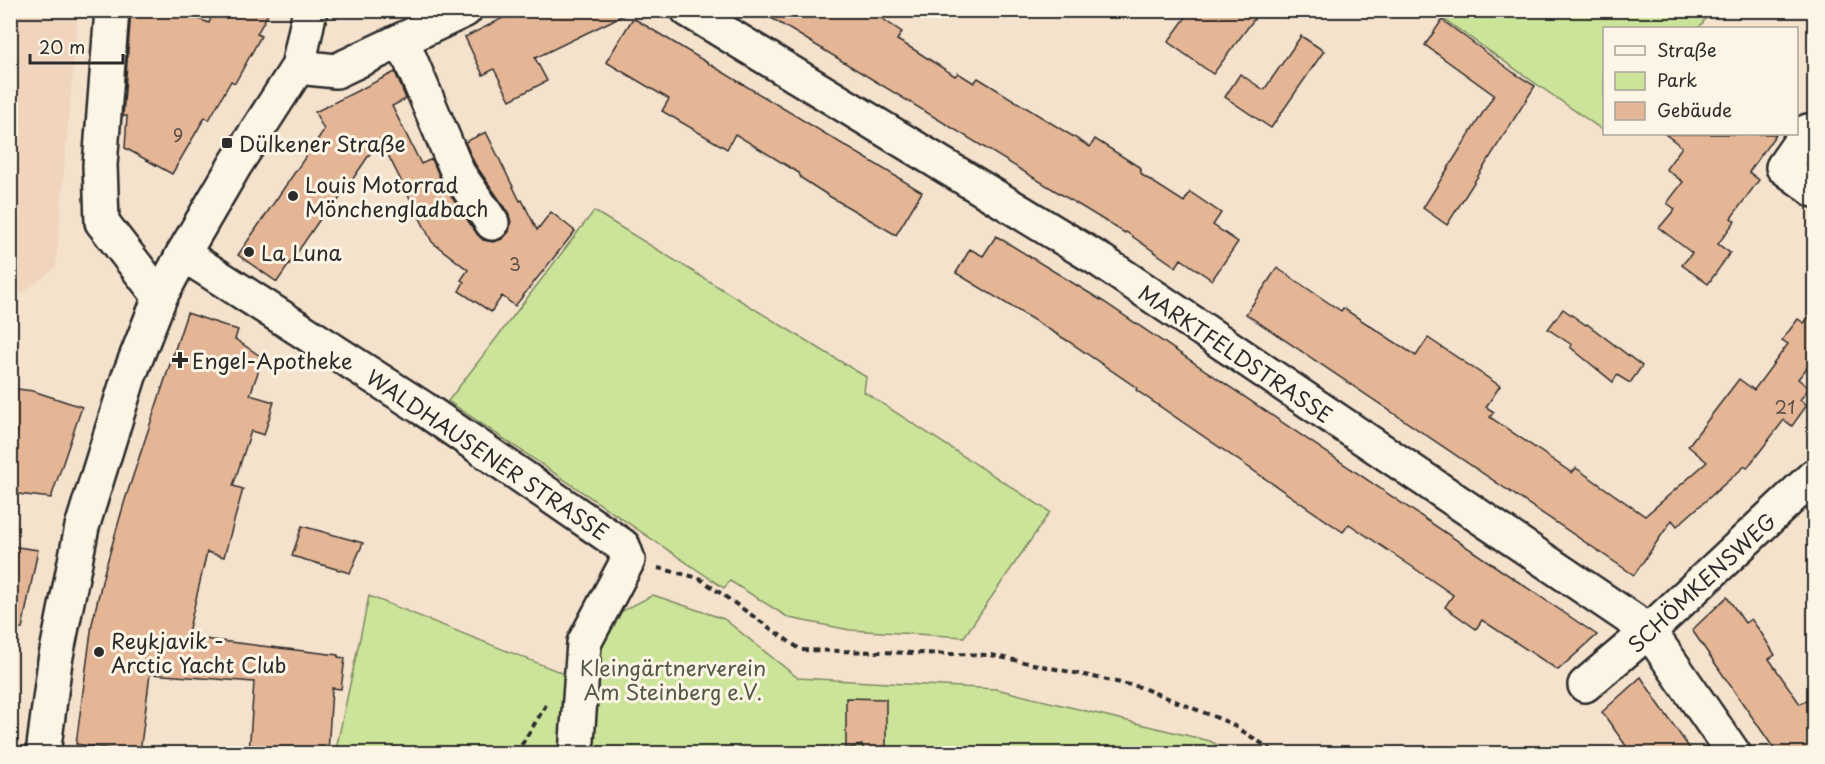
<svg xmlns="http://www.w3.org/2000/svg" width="1825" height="764" font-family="'Playpen Sans',sans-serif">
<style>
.built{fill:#f0d5bc}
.green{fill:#cce499;stroke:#7c8862;stroke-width:1.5}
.building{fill:#e5b696;stroke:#2b2b2b;stroke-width:1.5}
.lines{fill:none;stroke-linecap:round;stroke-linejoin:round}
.minor-casing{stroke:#2b2b2b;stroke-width:38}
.path{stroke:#2b2b2b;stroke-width:4;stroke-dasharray:6 4.5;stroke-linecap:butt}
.minor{stroke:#fcf5e5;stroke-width:33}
.poi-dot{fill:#2b2b2b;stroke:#fcf5e5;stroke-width:2}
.labels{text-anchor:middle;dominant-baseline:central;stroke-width:6;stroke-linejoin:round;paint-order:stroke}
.number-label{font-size:18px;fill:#5a4e46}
.poi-label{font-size:21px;fill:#2b2b2b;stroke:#fcf5e5;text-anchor:start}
.street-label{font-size:21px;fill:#2b2b2b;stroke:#fcf5e5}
.park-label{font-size:21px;fill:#535946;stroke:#fcf5e5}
</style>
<rect width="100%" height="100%" fill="#f5e2cd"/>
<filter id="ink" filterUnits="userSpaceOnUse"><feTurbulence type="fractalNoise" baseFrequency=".0167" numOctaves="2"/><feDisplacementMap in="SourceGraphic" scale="12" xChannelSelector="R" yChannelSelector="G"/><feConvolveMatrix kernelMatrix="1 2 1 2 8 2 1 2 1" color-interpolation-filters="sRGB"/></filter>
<g filter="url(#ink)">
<path class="built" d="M 11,10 L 78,11 L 56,267 L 11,302 Z"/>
<g class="green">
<path d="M 1432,11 L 1711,11 L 1699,28 L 1604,28 L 1604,131 Z"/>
<path d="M 594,211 L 866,377 L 864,392 L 1050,512 L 964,637 L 850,630 L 789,618 L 730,581 L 724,588 L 448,401 Z"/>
<path d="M 653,595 L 724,619 L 798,678 L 996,689 L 1210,741 L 1232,753 L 335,754 L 369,596 L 595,686 L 607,619 Z"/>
</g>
<g class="building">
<path d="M 131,10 L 176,10 L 209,23 L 214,10 L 270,10 L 257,34 L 261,36 L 235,83 L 231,81 L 209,120 L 205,117 L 172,174 L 125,148 L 127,116 L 123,116 Z"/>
<path d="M 519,10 L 634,10 L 535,58 L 547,81 L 510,100 L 494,69 L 483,75 L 465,37 Z"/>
<path d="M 758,10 L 869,10 L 902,32 L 897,40 L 913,49 L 955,76 L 958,73 L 974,83 L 978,78 L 1090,147 L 1095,139 L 1139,167 L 1142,175 L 1184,202 L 1190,192 L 1221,213 L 1213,225 L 1238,242 L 1212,280 L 1181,259 L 1176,267 L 1126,232 L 1125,233 Z"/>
<path d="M 1191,10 L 1261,10 L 1213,74 L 1168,42 Z"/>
<path d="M 633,18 L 922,192 L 896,235 L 829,196 L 801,178 L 799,173 L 735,134 L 727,149 L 662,111 L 669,99 L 606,62 Z"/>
<path d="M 1442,20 L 1514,73 L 1535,86 L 1447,225 L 1423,208 L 1494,95 L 1425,45 Z"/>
<path d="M 1301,36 L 1324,51 L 1271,128 L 1225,97 L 1240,74 L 1264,90 Z"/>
<path d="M 395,72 L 406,99 L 392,106 L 421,164 L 432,159 L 442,183 L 477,234 L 483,240 L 493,242 L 502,239 L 509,232 L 511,222 L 508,212 L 475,164 L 465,142 L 486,132 L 520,201 L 522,200 L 537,230 L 551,212 L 575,231 L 515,306 L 502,296 L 491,312 L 459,291 L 464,282 L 461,280 L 468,270 L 432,242 L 380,139 L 335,205 L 331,203 L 277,282 L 238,255 L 324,130 L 315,112 Z"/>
<path d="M 1665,134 L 1776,134 L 1749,172 L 1759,180 L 1731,218 L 1735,221 L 1718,244 L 1730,253 L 1708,284 L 1682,265 L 1692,253 L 1659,228 L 1675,209 L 1667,203 L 1683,182 L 1666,169 L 1682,147 Z"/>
<path d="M 996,236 L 1104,302 L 1597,635 L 1558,670 L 1482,620 L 1476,629 L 1445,607 L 1453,595 L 1414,568 L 1349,524 L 1343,532 L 1136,390 L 1137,388 L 1068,341 L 956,273 L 970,249 L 983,256 Z"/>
<path d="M 1277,268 L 1341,311 L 1343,308 L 1416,356 L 1428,338 L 1500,386 L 1486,407 L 1494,412 L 1490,417 L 1572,473 L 1576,468 L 1645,516 L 1707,462 L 1688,446 L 1739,379 L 1754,390 L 1788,344 L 1782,340 L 1798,319 L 1804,323 L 1815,309 L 1815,365 L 1811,363 L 1798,379 L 1809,388 L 1800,400 L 1807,405 L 1792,426 L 1784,420 L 1747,468 L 1745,466 L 1677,526 L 1672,520 L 1634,575 L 1246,314 Z"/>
<path d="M 1563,309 L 1586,325 L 1587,324 L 1642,366 L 1630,383 L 1617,375 L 1613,382 L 1570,347 L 1572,345 L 1548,329 Z"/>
<path d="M 187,313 L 238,330 L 235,339 L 263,358 L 250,395 L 274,402 L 264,435 L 251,431 L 233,486 L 243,489 L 224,557 L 207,552 L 187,637 L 338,655 L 338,657 L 345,658 L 341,689 L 332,688 L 328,753 L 249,753 L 254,682 L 150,674 L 140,753 L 76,744 L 92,624 L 104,573 L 125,500 Z"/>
<path d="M 10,388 L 33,391 L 82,407 L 51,498 L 10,493 L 10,456 L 18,430 L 10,429 Z"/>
<path d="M 302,526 L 363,543 L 350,573 L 292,556 Z"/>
<path d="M 10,546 L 38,550 L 22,629 L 10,628 Z"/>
<path d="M 1727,597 L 1745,623 L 1751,619 L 1760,631 L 1775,655 L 1769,659 L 1800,704 L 1815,695 L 1815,753 L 1777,753 L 1692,630 Z"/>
<path d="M 1641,677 L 1658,703 L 1693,753 L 1631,753 L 1602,712 Z"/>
<path d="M 846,698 L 886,699 L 886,746 L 864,751 L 862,745 L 846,749 Z"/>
</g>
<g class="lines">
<g class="minor-casing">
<g id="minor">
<path d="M 112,10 L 100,165 L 102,222 L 160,297"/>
<path d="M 688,10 L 1101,261 L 1649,631 L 1734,754"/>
<path d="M 402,40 L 458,173 L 492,223"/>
<path d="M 298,67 L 336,71 L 465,10"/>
<path d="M 1808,131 L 1783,167 L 1814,190"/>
<path d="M 183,254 L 424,409 L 623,546 L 628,560 L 584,643 L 576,754"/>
<path d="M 1585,685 L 1649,631 L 1814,476"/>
<path d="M 43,754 L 55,661 L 82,527 L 129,376 L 160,297 L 183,254 L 235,165 L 298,67 L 310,10"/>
</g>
</g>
<g class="path">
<path d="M 658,568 L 699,578 L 801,650 L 991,655 L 1140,687 L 1230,723 L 1278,754"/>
<path d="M 516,754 L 546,705"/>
</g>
<use href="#minor" class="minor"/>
</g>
</g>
<g class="poi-dot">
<rect x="221" y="137" width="12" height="12" rx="3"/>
<circle cx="293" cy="196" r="6"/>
<circle cx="249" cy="252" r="6"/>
<path d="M177 351h6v6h6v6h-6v6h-6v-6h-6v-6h6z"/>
<circle cx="99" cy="652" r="6"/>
</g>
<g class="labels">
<g class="number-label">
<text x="178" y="134">9</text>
<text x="515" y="263">3</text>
<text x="1785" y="406">21</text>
</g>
<g class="poi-label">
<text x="239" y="143">Dülkener Straße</text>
<text x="305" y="184">Louis Motorrad<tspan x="305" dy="24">Mönchengladbach</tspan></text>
<text x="261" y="252">La Luna</text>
<text x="192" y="360">Engel-Apotheke</text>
<text x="111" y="640">Reykjavik -<tspan x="111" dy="24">Arctic Yacht Club</tspan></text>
</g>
<g class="street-label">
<text transform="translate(1236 353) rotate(34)">MARKTFELDSTRASSE</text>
<text transform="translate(488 454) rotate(34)">WALDHAUSENER STRASSE</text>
<text transform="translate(1701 582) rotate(-43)">SCHÖMKENSWEG</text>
</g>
<g class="park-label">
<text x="673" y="667">Kleingärtnerverein<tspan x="673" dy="24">Am Steinberg e.V.</tspan></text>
</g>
</g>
<rect width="1825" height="764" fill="none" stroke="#fcf5e5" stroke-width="36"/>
<rect x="18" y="18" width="1789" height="728" fill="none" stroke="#2b2b2b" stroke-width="2" filter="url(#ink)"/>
<rect x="1603" y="27" width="195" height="108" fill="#fcf5e5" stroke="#a8a49b" stroke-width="1.5"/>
<rect x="1615" y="46" width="30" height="9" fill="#fcf5e5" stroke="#a8a49b" stroke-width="1.5"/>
<text x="1657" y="57" font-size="18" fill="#2b2b2b">Straße</text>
<rect x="1615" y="72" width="30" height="18" fill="#cce499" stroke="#a8a49b" stroke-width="1.5"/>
<text x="1657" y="87" font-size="18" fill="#2b2b2b">Park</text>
<rect x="1615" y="102" width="30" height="18" fill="#e5b696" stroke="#a8a49b" stroke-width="1.5"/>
<text x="1657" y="117" font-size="18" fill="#2b2b2b">Gebäude</text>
<path d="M30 54v9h93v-9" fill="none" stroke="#2b2b2b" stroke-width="3"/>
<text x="39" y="54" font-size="18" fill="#2b2b2b" stroke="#fcf5e5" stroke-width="4.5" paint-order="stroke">20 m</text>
</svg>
